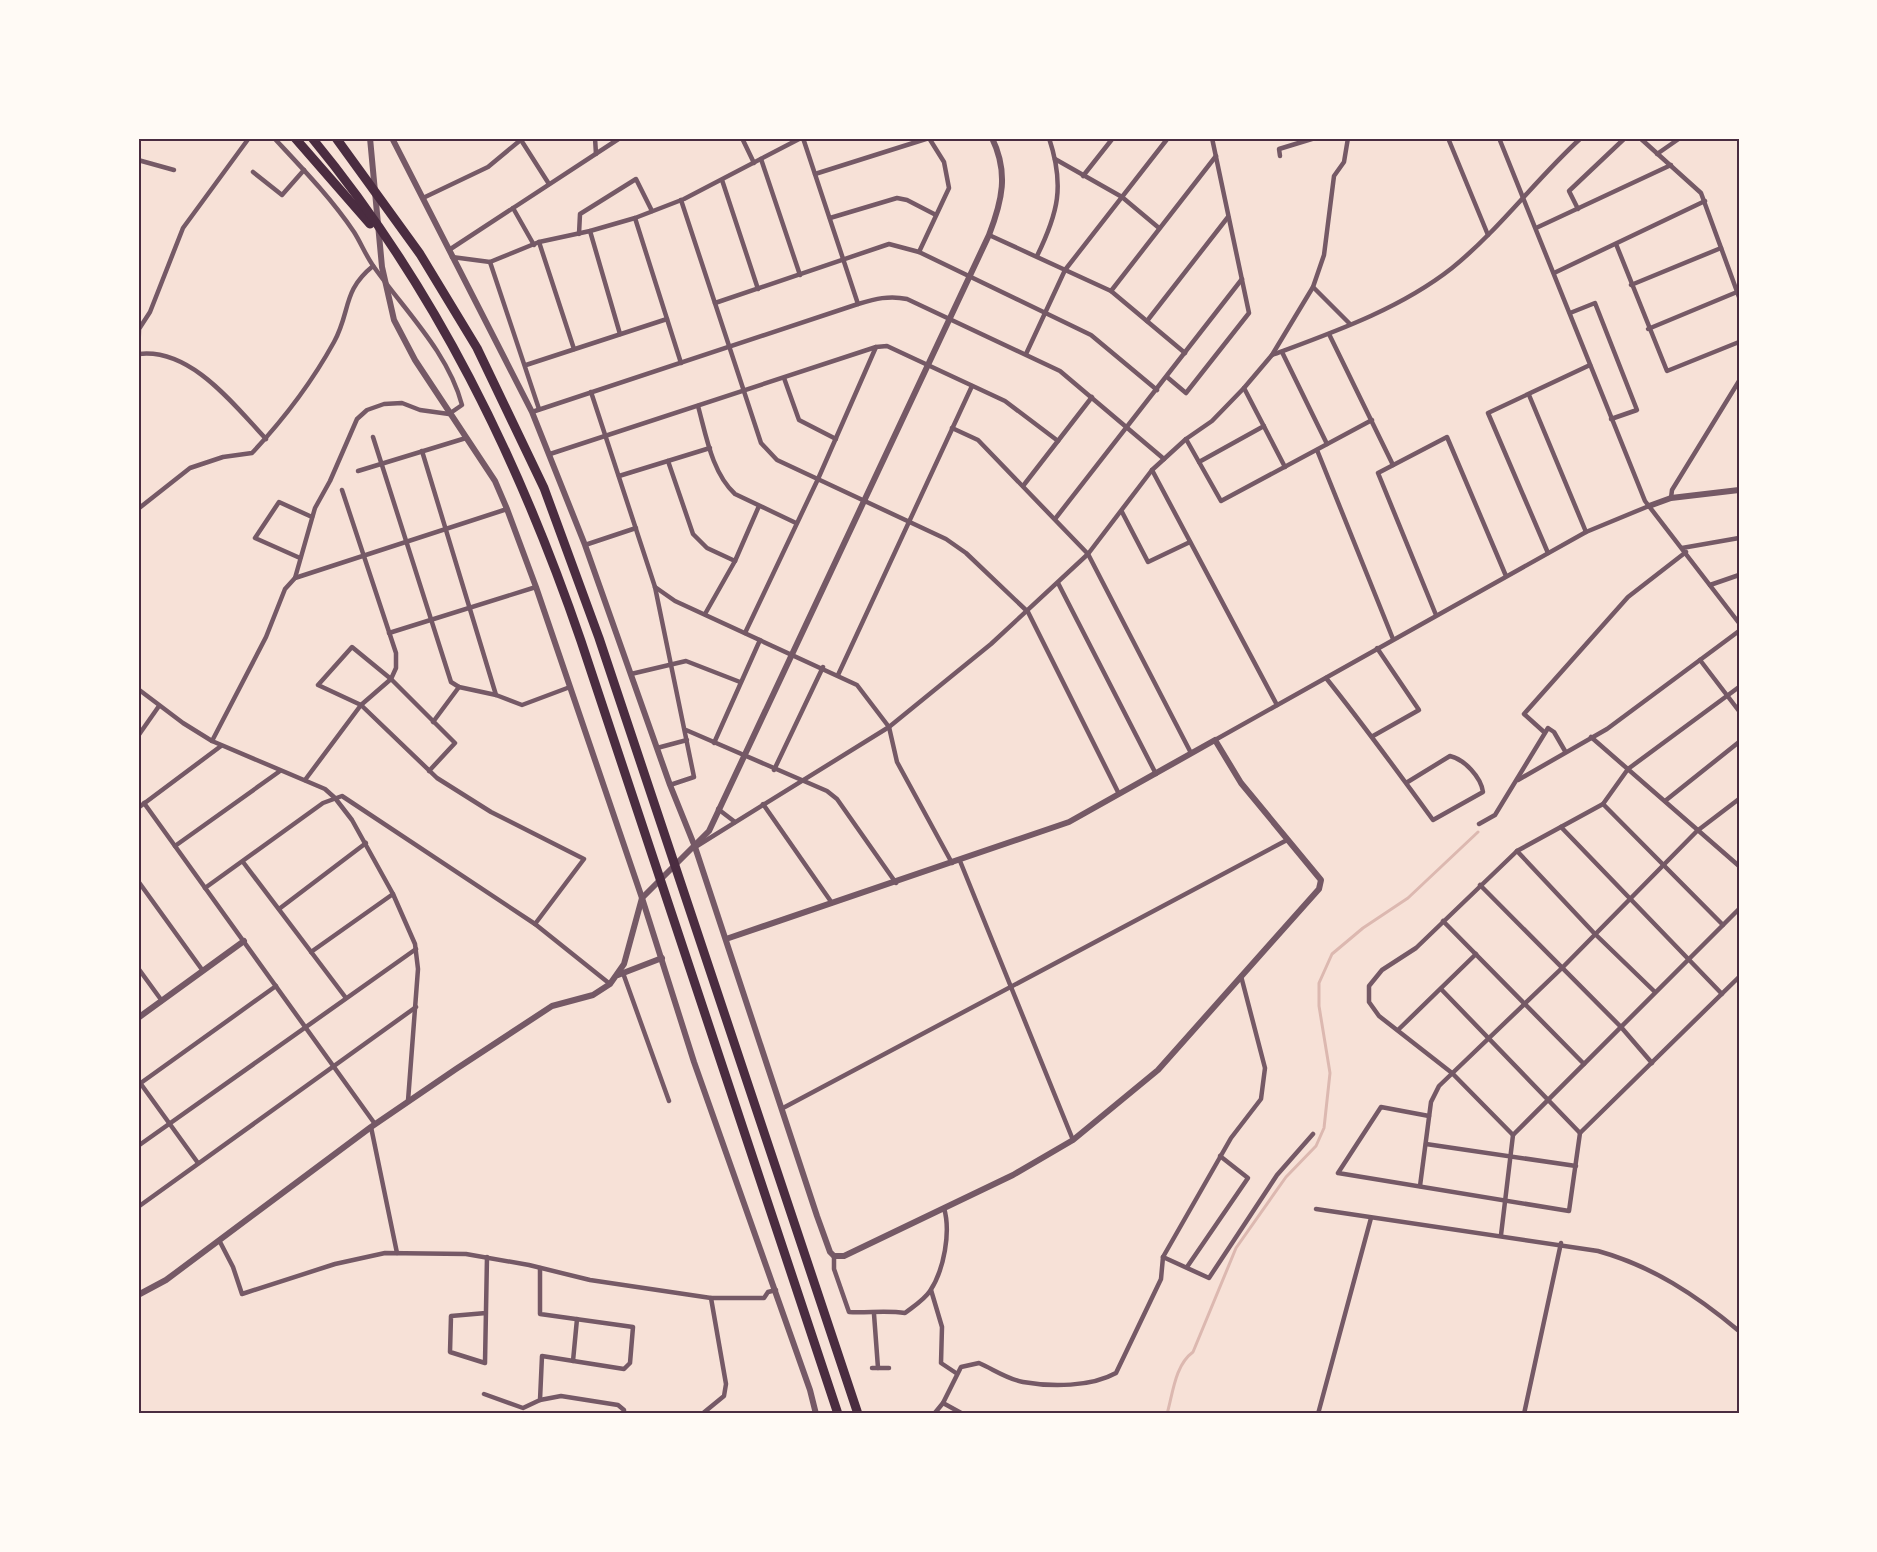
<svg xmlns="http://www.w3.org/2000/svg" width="1877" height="1552" font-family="'Source Sans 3',sans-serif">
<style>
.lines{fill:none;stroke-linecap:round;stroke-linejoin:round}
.stream{stroke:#dcb8b0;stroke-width:3}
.minor{stroke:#755966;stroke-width:4.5}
.tertiary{stroke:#755966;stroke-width:6}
.motorway{stroke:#4a2c40;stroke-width:9}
.neatline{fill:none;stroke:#4a2c40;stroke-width:2}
</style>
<rect width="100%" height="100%" fill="#f7e1d7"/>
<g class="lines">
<path class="stream" d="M 1167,1414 C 1173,1393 1175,1365 1193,1352 L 1236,1248 L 1286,1177 L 1316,1146 L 1324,1128 L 1330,1073 L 1319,1006 L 1319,983 L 1332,954 L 1363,928 L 1408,898 L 1478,832"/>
<g class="minor">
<path d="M 595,138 L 596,154"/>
<path d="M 742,138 L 754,163"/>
<path d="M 803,138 L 858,304"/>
<path d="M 1448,138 L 1488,235"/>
<path d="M 1499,138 L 1645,501 L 1739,623"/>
<path d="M 1640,138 L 1701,193 L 1739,297"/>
<path d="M 521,140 L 549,184"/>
<path d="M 1657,154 L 1680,138"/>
<path d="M 1280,156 L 1279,149 L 1315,138"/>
<path d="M 761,159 L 800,275"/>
<path d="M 1055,159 L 1122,197 L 1159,228"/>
<path d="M 138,160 L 174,170"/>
<path d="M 253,172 L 282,195 L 304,170"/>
<path d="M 815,174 L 929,138"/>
<path d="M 1083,176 L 1113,138"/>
<path d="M 722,180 L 758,289"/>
<path d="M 423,198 L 488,167 L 523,138"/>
<path d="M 681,200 L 761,443 L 777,460 L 946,539 L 966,553 L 1028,612 L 1119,794"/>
<path d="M 513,208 L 534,245"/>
<path d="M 1578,209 L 1569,191 L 1625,138"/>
<path d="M 635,218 L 681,363"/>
<path d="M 830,218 L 897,198 L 907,200 L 936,215"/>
<path d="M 1536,228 L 1671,165"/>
<path d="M 590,231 L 620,334"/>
<path d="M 579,234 L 580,214 L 636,179 L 652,211"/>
<path d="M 989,235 L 1111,291 L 1185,353"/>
<path d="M 539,242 L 574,349"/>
<path d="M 1616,244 L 1667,371 L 1739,342"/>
<path d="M 449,250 L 620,138"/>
<path d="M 919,252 L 949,188 L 944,162 L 929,138"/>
<path d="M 1037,256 C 1058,213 1065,186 1049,138"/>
<path d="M 452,257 L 490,262 L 539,242 L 590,231 L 635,218 L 684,199 L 801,138"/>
<path d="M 490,262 L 539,409"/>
<path d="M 1554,273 L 1705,201"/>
<path d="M 1631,285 L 1721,248"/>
<path d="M 1313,287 L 1350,324"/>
<path d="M 1111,291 L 1216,156"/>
<path d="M 715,303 L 889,244 L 919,252 L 1091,335 L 1157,390"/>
<path d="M 1570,313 L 1595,303 L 1637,410 L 1611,419"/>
<path d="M 1147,321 L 1228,217"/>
<path d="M 1648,329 L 1737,292"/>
<path d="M 1329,334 L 1393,465"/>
<path d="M 1282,352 L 1327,444"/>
<path d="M 139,354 C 191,348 234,405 266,439"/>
<path d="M 1026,354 L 1065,270 L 1168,138"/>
<path d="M 1272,355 C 1334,332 1400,309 1452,268 C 1500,229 1536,179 1581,138"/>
<path d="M 138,362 L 139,329 L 150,312 L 183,228 L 249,138"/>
<path d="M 526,365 L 667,319"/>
<path d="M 1167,377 L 1186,393 L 1249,313 L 1212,138"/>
<path d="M 784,378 L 799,420 L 836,439"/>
<path d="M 1244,388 L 1285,467"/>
<path d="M 591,392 L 655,587 L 694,777 L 670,785"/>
<path d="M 1529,395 L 1586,532"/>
<path d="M 698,406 C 706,435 712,473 735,494 L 796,523"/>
<path d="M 532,412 L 858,304 C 875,299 889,295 907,299 L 1060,371 L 1164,459"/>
<path d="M 952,428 L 978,440 L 1088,554 L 1191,753"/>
<path d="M 373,437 L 451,682 L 459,687 L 496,695 L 522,705 L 570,687"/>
<path d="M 1186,439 L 1221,501 L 1372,420"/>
<path d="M 1317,450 L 1393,639"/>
<path d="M 422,451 L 496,695"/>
<path d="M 550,454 L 876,347 L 887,346 L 1005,401 L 1058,441"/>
<path d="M 668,461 L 693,534 L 707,548 L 735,561"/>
<path d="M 1199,462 L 1264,426"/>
<path d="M 1152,470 L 1277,705"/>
<path d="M 358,471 L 466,438"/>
<path d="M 619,476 L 710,448"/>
<path d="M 1023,486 L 1092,397"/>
<path d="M 1671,498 L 1672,490 L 1739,381"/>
<path d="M 138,509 L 190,468 L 223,457 L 252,453 C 283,420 312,382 334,342 C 351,311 342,291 373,266"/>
<path d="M 1122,512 L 1148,562 L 1190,542"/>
<path d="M 1055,519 L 1242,279"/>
<path d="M 585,545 L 636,528"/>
<path d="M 1682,548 L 1739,538"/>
<path d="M 1548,553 L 1488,413 L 1590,365"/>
<path d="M 300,558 L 255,538 L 279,502 L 312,517"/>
<path d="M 295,578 L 507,509"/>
<path d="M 1058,583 L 1156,774"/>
<path d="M 1710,585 L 1739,575"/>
<path d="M 655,587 L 675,601 L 857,685 L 889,727 L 897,762 L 952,863"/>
<path d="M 705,614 L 735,561 L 759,506"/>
<path d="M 1436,615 L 1378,473 L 1447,437 L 1506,576"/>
<path d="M 389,633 L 536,587"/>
<path d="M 745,633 L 818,479 L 876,347"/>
<path d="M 1700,660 L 1739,711"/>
<path d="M 631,674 L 686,661 L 740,682"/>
<path d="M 838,675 L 972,386"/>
<path d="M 1326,678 C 1363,724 1398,772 1433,820 L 1483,792 C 1481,777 1464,759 1450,756 L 1406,783"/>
<path d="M 138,689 L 183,723 L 212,741 L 325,789 L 335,798 L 352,820 L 393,894 L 415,944 L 418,969 L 408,1101"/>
<path d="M 433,722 L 459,687"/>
<path d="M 686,730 L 827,791 L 837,799 L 896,883"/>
<path d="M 1544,732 L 1524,714 L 1628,597 L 1686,552"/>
<path d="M 138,736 L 159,706"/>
<path d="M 1373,736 L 1419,710 L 1377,648"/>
<path d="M 1591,737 L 1739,866"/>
<path d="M 1215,740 L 1586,532 L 1649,506"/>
<path d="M 212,741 L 266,637 L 285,589 L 295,578 L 315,508 L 330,481 L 357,419 L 367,410 L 384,404 L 402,403 L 420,410 L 449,414 L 462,405 C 448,352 405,311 374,267 C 366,256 361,243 354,232 C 331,198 302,168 274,138"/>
<path d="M 714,743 L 760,640"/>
<path d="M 657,748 L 687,740"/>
<path d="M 774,770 L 823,667"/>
<path d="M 429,771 L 455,743 L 391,679 L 352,647 L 318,685 L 361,705 L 437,778 L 491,812 L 584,859 L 535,924"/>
<path d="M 305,780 L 361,705 L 391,679 L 396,668 L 396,653 L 342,490"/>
<path d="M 1518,780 L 1607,729 L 1739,631"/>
<path d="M 1665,801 L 1739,742"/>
<path d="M 144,803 L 375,1124"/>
<path d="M 763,804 L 832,903"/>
<path d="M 1603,804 L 1723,925"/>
<path d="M 138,808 L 221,746"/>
<path d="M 718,809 L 735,822"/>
<path d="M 1479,824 L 1495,815 L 1548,728 L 1554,732 L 1565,751"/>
<path d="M 1561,827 L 1722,994"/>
<path d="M 175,846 L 280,771"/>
<path d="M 697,846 L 889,727 L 991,644 L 1088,554 L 1152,470 L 1186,439 L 1212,421 L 1244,388 L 1272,355 L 1313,287 L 1324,255 L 1334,176 L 1344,162 L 1348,138"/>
<path d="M 1517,851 L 1594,933 L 1655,992"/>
<path d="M 960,861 L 1073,1140"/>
<path d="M 243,862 L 346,998"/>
<path d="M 138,881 L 203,971"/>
<path d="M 1480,885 L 1621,1027 L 1652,1063"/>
<path d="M 205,888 L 323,803 L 342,796 L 535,924 L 610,984"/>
<path d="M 279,909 L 366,843"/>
<path d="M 1443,921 L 1584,1064"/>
<path d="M 311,952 L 393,894"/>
<path d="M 138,968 L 162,1001"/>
<path d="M 623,973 L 669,1101"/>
<path d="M 1441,989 L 1580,1133"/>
<path d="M 1398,1030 L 1476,954"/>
<path d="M 138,1080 L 198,1163"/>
<path d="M 138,1085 L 276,986"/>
<path d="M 783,1108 L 1287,840"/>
<path d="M 1429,1116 L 1381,1107 L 1338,1173 L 1569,1211 L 1580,1133 L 1739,977"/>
<path d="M 371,1127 L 397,1253"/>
<path d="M 1513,1135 L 1452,1073 L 1379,1016 L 1369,1002 L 1369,986 L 1382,970 L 1416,948 L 1517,851 L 1603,804 L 1628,769 L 1739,687"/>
<path d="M 1426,1144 L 1576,1166"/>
<path d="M 138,1146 L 416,949"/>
<path d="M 1420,1186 L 1431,1102 L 1439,1086 L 1562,968 L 1697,831 L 1739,799"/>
<path d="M 138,1207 L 416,1007"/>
<path d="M 1316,1209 L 1598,1251 C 1652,1266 1696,1295 1739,1331"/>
<path d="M 1501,1235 L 1513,1135 L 1739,909"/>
<path d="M 219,1240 L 233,1267 L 242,1294 L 335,1264 L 385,1253 L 466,1254 L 529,1265 L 590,1280 L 711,1298 L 764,1298 L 768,1292 L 776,1290"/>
<path d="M 834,1256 L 834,1269 L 849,1312 C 868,1313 887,1310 905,1313 C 914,1306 924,1300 930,1291 C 944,1270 951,1232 944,1208"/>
<path d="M 1163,1257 L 1209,1278 L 1277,1175 L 1313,1134"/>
<path d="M 1187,1267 L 1248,1178 L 1220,1156"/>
<path d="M 931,1290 L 942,1327 L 941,1363 L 956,1373"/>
<path d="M 486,1313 L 451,1316 L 450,1352 L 485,1363 L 487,1257"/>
<path d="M 874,1314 L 878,1368"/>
<path d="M 573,1361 L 577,1319"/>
<path d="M 872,1368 L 889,1368"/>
<path d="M 484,1394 L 523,1408 L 540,1400 L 542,1356 L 624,1369 L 630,1363 L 633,1327 L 540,1314 L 540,1268"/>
<path d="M 540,1400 L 561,1396 L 618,1405 L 624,1410 L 624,1414"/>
<path d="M 943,1403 L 963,1414"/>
<path d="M 702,1414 L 724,1396 L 726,1384 L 711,1298"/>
<path d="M 934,1414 L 943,1403 L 961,1367 L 979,1363 C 993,1369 1007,1379 1023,1382 C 1051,1387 1091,1387 1116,1373 L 1161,1279 L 1163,1257 L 1231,1138 L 1261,1099 L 1265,1068 L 1241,976"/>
<path d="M 1318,1414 L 1371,1218"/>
<path d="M 1524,1414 L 1561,1243"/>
</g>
<g class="tertiary">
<path d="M 370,138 L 382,267 L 394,320 L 415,360 L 495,481 L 507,509 L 536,587 L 642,898 L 694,1062 L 810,1390 L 816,1414"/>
<path d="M 392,138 L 532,412 L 585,545 L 670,785 L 695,847 L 817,1216 L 830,1252 L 834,1256 L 844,1256 L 1013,1175 L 1073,1140 L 1158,1070 L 1319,889 L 1321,880 L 1241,783 L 1215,740 L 1069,822 L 726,939"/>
<path d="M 1649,506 L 1671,498 L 1739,490"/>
<path d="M 618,975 L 662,958"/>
<path d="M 138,1018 L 244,941"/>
<path d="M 138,1295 L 166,1280 L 371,1127 L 456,1069 L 552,1006 L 593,995 L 610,984 L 624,964 L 642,898 L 709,831 L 989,235 C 1002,201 1009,173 992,138"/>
</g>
<g class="motorway">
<path d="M 295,138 L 370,224"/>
<path d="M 312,138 C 435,287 519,460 581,641 L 838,1414"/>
<path d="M 336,138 L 420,254 L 477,348 L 544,488 L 599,638 L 858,1414"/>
</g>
</g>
<rect width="1877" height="1552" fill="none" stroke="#fffaf5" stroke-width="279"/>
<rect x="140" y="140" width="1598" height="1272" class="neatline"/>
</svg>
